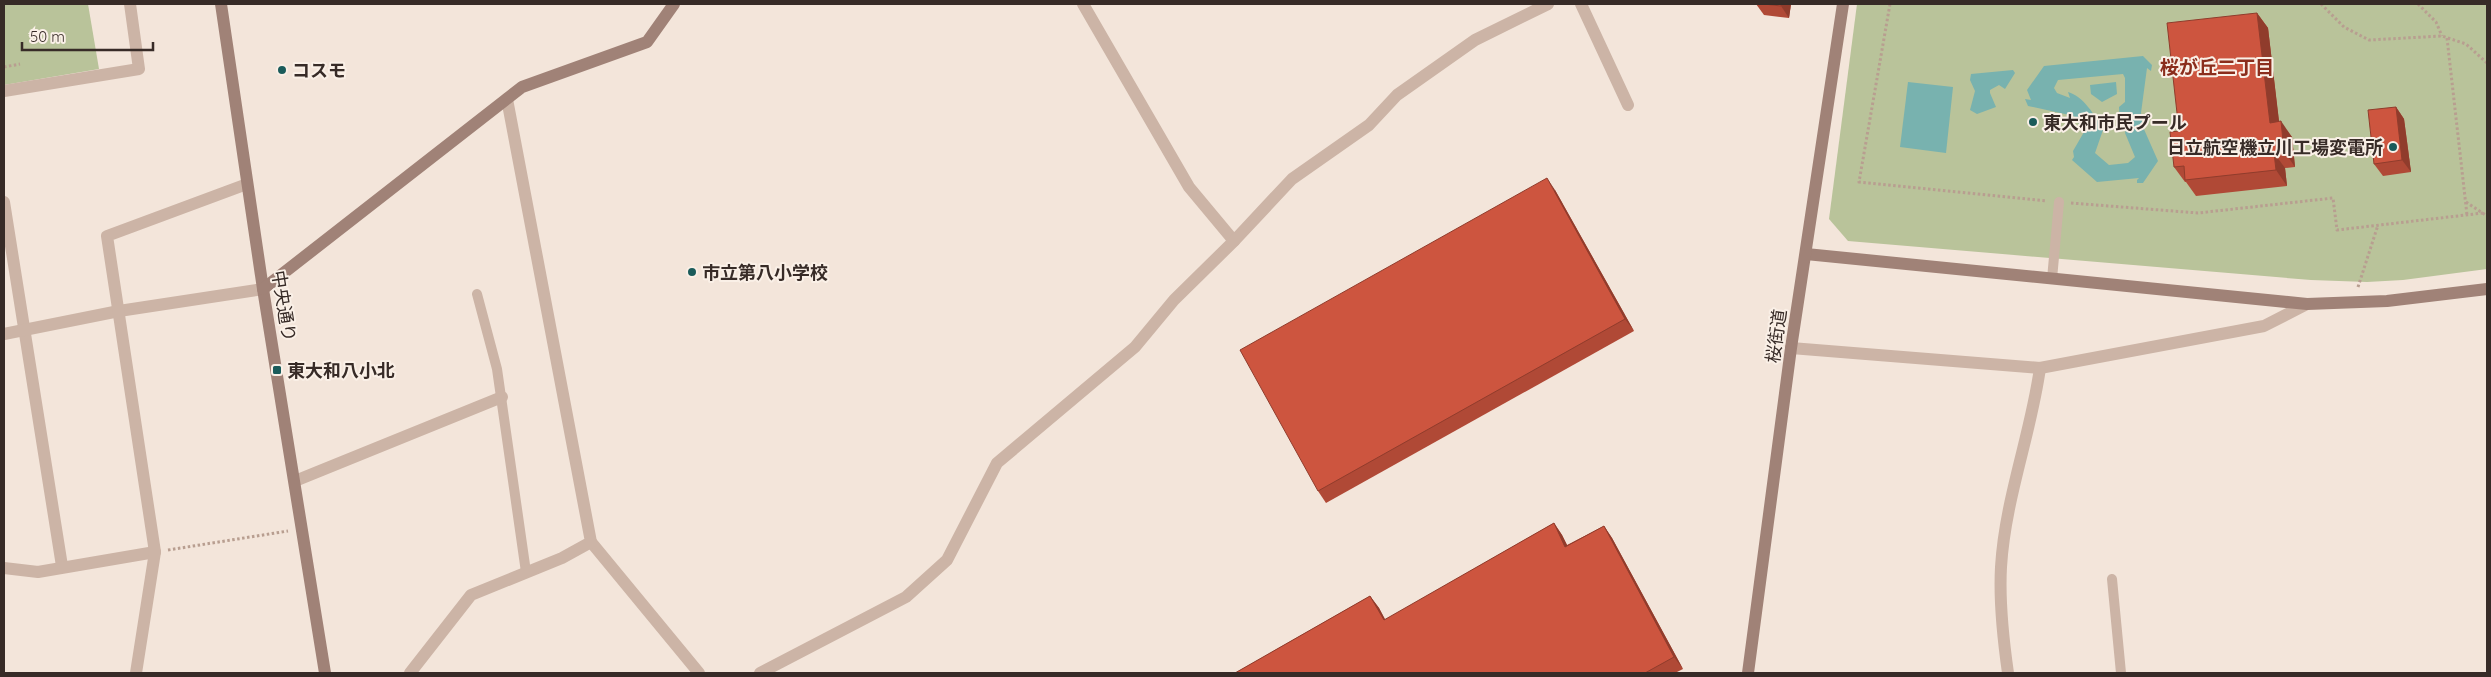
<svg xmlns="http://www.w3.org/2000/svg" width="2491" height="677" font-family="Quicksand,'Noto Sans JP',sans-serif">
<style>
.green{fill:#b9c39a}
.water{fill:#78b2af;fill-rule:evenodd}
.lines{fill:none;stroke-linecap:round;stroke-linejoin:round}
.path{stroke:#b89e90;stroke-width:3;stroke-dasharray:2.5 2.5;stroke-linecap:butt}
.lane{stroke:#ccb4a6;stroke-width:10}
.street{stroke:#ccb4a6;stroke-width:12}
.secondary{stroke:#a08277;stroke-width:12}
.wall{fill:#b04936}
.shaded-wall{fill:#903c2c}
.building{fill:#cd553f;stroke:#903c2c}
.poi-dot{fill:#1a5b5a;stroke:#faf0e7;stroke-width:2}
.labels{text-anchor:middle;dominant-baseline:central;stroke-width:4;stroke-linejoin:round;paint-order:stroke}
.poi-label{font-size:18px;font-weight:bold;fill:#372b27;stroke:#faf0e7;text-anchor:start}
.street-label{font-size:18px;fill:#372b27;stroke:#faf0e7}
.neighbourhood-label{font-size:19px;font-weight:bold;fill:#8b2d1c;stroke:#faf0e7}
</style>
<rect width="100%" height="100%" fill="#f3e5da"/>
<g class="green">
<path d="M 4,4 L 88,4 L 99,69 L 4,85 Z"/>
<path d="M 1857,4 L 2487,4 L 2487,269 L 2403,280 L 2367,282 L 2311,280 L 1848,241 L 1829,219 Z"/>
</g>
<g class="water">
<path d="M 2143,56 L 2152,65 L 2151,71 L 2147,68 L 2141,113 L 2143,127 L 2158,161 L 2143,183 L 2137,183 L 2137,180 L 2139,178 L 2097,182 L 2072,160 L 2074,157 L 2073,151 L 2084,132 L 2074,116 L 2028,106 L 2025,99 L 2031,100 L 2027,90 L 2044,66 ZM 2123,74 L 2125,78 L 2125,102 L 2119,107 L 2120,127 L 2126,127 L 2125,133 L 2135,157 L 2128,163 L 2109,165 L 2095,153 L 2103,130 C 2095,115 2083,96 2068,92 L 2070,98 L 2057,93 L 2054,88 L 2058,80 Z"/>
<path d="M 2013,70 L 2015,73 L 2005,89 L 1999,85 L 1990,90 L 1990,93 L 1996,107 L 1977,114 L 1970,110 L 1975,91 L 1970,80 L 1971,74 Z"/>
<path d="M 1908,82 L 1953,87 L 1946,153 L 1900,147 Z"/>
<path d="M 2116,82 L 2117,94 L 2102,102 L 2091,94 L 2090,85 Z"/>
</g>
<g class="lines">
<g class="path">
<path d="M 1890,4 L 1859,182 L 2047,201"/>
<path d="M 2321,4 L 2344,27 L 2369,40 L 2442,36 L 2466,44 L 2487,63"/>
<path d="M 2418,4 L 2436,22 L 2442,36"/>
<path d="M 2447,38 L 2467,215"/>
<path d="M 4,67 L 20,64"/>
<path d="M 2466,202 L 2487,216"/>
<path d="M 2071,203 L 2198,213 L 2333,198 L 2337,230 L 2483,213"/>
<path d="M 2358,287 L 2378,225"/>
<path d="M 168,550 L 288,531"/>
</g>
<g class="lane">
<path d="M 2052,279 L 2059,202"/>
<path d="M 477,294 L 497,369 L 526,572"/>
<path d="M 2112,579 L 2121,673"/>
</g>
<g class="street">
<path d="M 1083,4 L 1189,187 L 1234,241"/>
<path d="M 1581,4 L 1628,105"/>
<path d="M 4,91 L 139,69 L 130,4"/>
<path d="M 4,202 L 62,566"/>
<path d="M 4,334 L 119,311 L 263,289"/>
<path d="M 1791,348 L 2040,368 L 2264,326 L 2307,304"/>
<path d="M 295,481 L 502,397"/>
<path d="M 591,542 L 699,673"/>
<path d="M 4,568 L 38,572 L 155,552"/>
<path d="M 136,673 L 155,552 L 107,236 L 247,184"/>
<path d="M 410,673 L 471,595 L 562,558 L 591,542 L 507,99"/>
<path d="M 760,673 L 906,597 L 947,560 L 997,463 L 1135,347 L 1174,300 L 1234,241 L 1292,179 L 1369,125 L 1397,95 L 1475,40 L 1548,4"/>
<path d="M 2008,673 C 2003,638 1999,603 2001,567 C 2005,499 2031,434 2040,368"/>
</g>
<g class="secondary">
<path d="M 221,4 L 263,289 L 325,673"/>
<path d="M 1806,254 L 2307,304 L 2387,301 L 2487,289"/>
<path d="M 263,289 L 522,87 L 647,42 L 674,4"/>
<path d="M 1748,673 L 1791,348 L 1843,4"/>
</g>
</g>
<g class="wall">
<path d="M 1756,4 L 1791,4 L 1789,18 L 1764,15 Z"/>
<path d="M 2257,13 L 2268,28 L 2279,122 L 2292,137 L 2295,167 L 2285,168 L 2287,186 L 2196,196 L 2186,182 L 2185,182 L 2174,167 L 2179,131 Z"/>
<path d="M 2396,107 L 2404,119 L 2411,172 L 2383,176 L 2374,164 Z"/>
<path d="M 1555,190 L 1634,331 L 1326,503 L 1318,491 Z"/>
<path d="M 1554,523 L 1562,535 L 1567,545 L 1604,526 L 1612,538 L 1683,669 L 1675,673 L 1235,673 L 1370,596 L 1379,608 L 1385,620 Z"/>
</g>
<g class="shaded-wall">
<path d="M 1781,4 L 1791,4 L 1789,18 L 1781,6 Z"/>
<path d="M 2257,13 L 2268,28 L 2281,138 L 2270,123 Z"/>
<path d="M 2396,107 L 2404,119 L 2411,172 L 2402,160 Z"/>
<path d="M 2281,121 L 2292,137 L 2295,167 L 2284,151 Z"/>
<path d="M 2274,153 L 2285,168 L 2287,186 L 2276,170 Z"/>
<path d="M 1547,178 L 1555,190 L 1634,331 L 1625,319 Z"/>
<path d="M 1554,523 L 1562,535 L 1574,559 L 1565,547 Z"/>
<path d="M 1604,526 L 1612,538 L 1683,669 L 1674,657 Z"/>
<path d="M 1370,596 L 1379,608 L 1392,632 L 1384,620 Z"/>
</g>
<g class="building">
<path d="M 1764,4 L 1781,4 L 1781,6 Z"/>
<path d="M 2257,13 L 2270,123 L 2281,121 L 2284,151 L 2274,153 L 2276,170 L 2185,180 L 2184,166 L 2174,167 L 2170,132 L 2179,131 L 2167,23 Z"/>
<path d="M 2396,107 L 2402,160 L 2374,164 L 2368,110 Z"/>
<path d="M 1547,178 L 1625,319 L 1318,491 L 1240,350 Z"/>
<path d="M 1554,523 L 1565,547 L 1604,526 L 1674,657 L 1645,673 L 1235,673 L 1370,596 L 1384,620 Z"/>
</g>
<g class="poi-dot">
<circle cx="282" cy="70" r="5"/>
<circle cx="2033" cy="122" r="5"/>
<circle cx="2393" cy="147" r="5"/>
<circle cx="692" cy="272" r="5"/>
<rect x="272" y="365" width="10" height="10" rx="2.5"/>
</g>
<g class="labels">
<g class="poi-label">
<text x="292" y="70">コスモ</text>
<text x="2043" y="122">東大和市民プール</text>
<text x="2383" y="147" text-anchor="end">日立航空機立川工場変電所</text>
<text x="702" y="272">市立第八小学校</text>
<text x="287" y="370">東大和八小北</text>
</g>
<g class="street-label">
<text transform="translate(284 306) rotate(81)">中央通り</text>
<text transform="translate(1776 336) rotate(-82)">桜街道</text>
</g>
<g class="neighbourhood-label">
<text x="2217" y="67">桜が丘二丁目</text>
</g>
</g>
<rect width="2491" height="677" fill="none" stroke="#372b27" stroke-width="10"/>
<path d="M22 42v8h131v-8" fill="none" stroke="#372b27" stroke-width="2.5"/>
<text x="30" y="42" font-size="15" fill="#372b27" stroke="#faf0e7" stroke-width="4" paint-order="stroke">50 m</text>
</svg>
